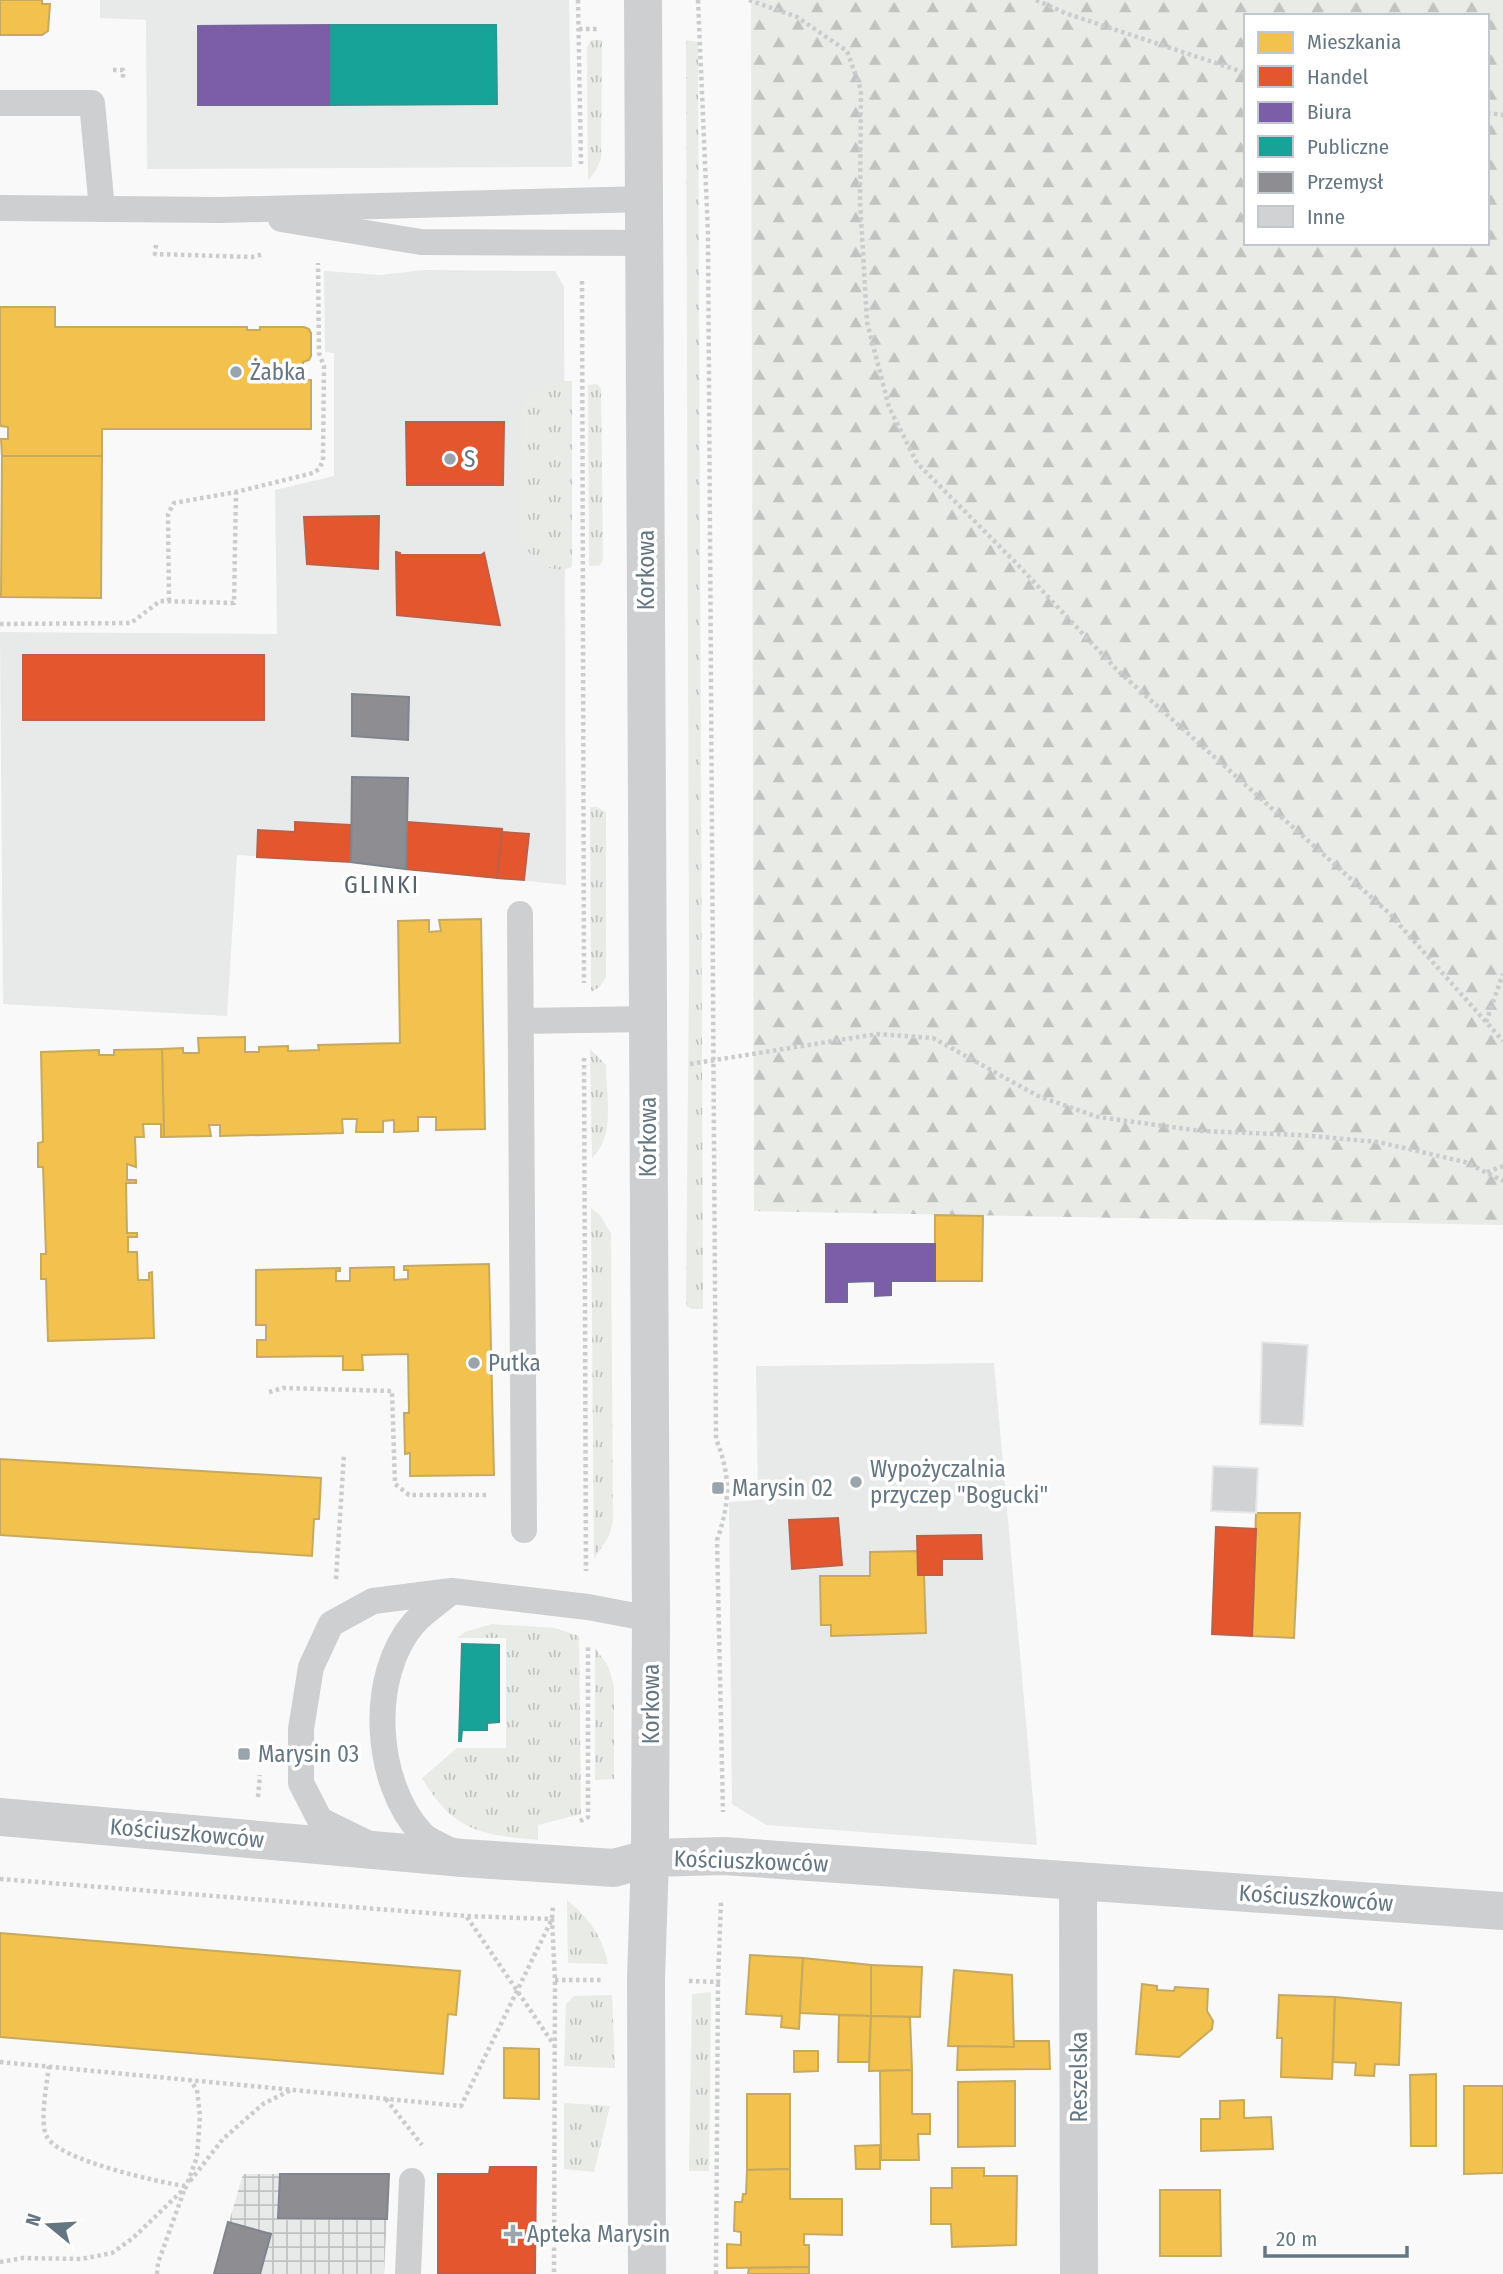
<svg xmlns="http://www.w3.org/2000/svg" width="1503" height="2274" font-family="'Fira Sans Condensed',sans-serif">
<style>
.built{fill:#e8e9e9}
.industrial{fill:url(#industrial-grid)}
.grass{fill:url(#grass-tufts)}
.forest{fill:url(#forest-firs);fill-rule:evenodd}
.homes{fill:#f2c14e;stroke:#c8aa5e;stroke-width:2}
.shops{fill:#e4572e;stroke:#be6048;stroke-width:2}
.offices{fill:#7b5ea7;stroke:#74659c;stroke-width:2}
.public{fill:#17a398;stroke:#2e9692;stroke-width:2}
.industry{fill:#8d8d92;stroke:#81868e;stroke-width:2}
.building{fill:#d0d2d3;stroke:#e8e8e8;stroke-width:2}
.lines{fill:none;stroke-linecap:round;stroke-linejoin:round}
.path{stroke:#cbcccd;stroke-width:4.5;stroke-dasharray:3.5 3.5;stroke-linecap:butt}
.service{stroke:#cecfd0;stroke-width:26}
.minor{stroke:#cecfd0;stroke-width:38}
.tertiary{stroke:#cecfd0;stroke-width:38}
.poi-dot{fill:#99a4ac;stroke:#fff;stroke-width:2.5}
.labels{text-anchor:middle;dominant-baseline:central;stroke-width:7;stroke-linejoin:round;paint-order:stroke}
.poi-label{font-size:23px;fill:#657683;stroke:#fff;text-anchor:start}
.street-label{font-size:23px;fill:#657683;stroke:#fff}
.neighbourhood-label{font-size:24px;letter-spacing:2px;fill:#57646e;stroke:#fff}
</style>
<defs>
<pattern id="industrial-grid" width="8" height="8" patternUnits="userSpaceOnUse" patternTransform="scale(1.75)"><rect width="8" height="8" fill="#e8e9e9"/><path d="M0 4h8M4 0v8" fill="none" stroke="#c0c1c2"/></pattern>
<pattern id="grass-tufts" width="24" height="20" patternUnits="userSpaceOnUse" patternTransform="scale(1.75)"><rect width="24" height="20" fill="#e8ebe6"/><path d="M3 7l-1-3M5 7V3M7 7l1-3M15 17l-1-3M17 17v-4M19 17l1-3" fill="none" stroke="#c0c3c0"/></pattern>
<pattern id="forest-firs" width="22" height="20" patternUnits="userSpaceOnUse" patternTransform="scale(1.75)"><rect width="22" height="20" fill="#e8ebe6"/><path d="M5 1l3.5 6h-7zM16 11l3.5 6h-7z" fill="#c0c3c0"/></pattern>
</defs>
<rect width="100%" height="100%" fill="#f9f9f9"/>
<g class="built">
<path d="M 100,0 L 569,0 L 572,167 L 147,169 L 146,20 L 100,18 Z"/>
<path d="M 423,270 L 555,271 L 564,287 L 566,885 L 351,863 L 237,855 L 227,1016 L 3,1004 L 0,632 L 277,634 L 275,490 L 334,476 L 334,353 L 325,352 L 324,271 L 381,275 Z"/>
<path d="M 994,1363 L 1037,1845 L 766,1825 L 732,1804 L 729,1502 L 758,1500 L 756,1366 Z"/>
</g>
<path class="industrial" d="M 243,2174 L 389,2174 L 384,2274 L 214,2274 Z"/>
<g class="grass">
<path d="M 591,40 L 602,40 L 601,159 L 596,170 L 588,181 L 587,47 Z"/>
<path d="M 686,40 L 698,42 L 703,1309 L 692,1309 L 686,1306 L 689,974 Z"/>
<path d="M 555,381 L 572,381 L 572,567 C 549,576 534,559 520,542 L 522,408 L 531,394 Z"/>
<path d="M 597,384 L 601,388 L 603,560 L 600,565 L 589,566 L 588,385 Z"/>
<path d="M 590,807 L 597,807 L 606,812 L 606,977 L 600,987 L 591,992 Z"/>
<path d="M 590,1049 L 606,1065 C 606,1096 616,1136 592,1158 Z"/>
<path d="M 591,1208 L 600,1215 L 611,1234 L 613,1521 L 609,1536 L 594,1559 Z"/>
<path d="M 492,1624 L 555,1628 L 579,1636 L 581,1814 L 538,1825 L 538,1840 C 481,1835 453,1831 422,1778 L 457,1748 L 506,1748 L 506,1638 L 457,1638 L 465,1632 Z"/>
<path d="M 595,1648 L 608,1666 L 614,1686 L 614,1779 L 595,1780 Z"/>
<path d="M 567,1900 C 589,1918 602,1936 608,1964 L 568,1963 Z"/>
<path d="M 711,1992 L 709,2171 L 689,2171 L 692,1994 Z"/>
<path d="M 612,1995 L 615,2068 L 564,2066 L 566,2004 L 574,1996 Z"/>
<path d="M 564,2103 L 610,2106 L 594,2172 L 564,2169 Z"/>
</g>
<path class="forest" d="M 751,0 L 1503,0 L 1503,1225 L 754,1211 ZM 1246,16 L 1487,16 L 1487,243 L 1246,243 Z"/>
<g class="homes">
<path d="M 0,0 L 42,0 L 42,4 L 50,4 L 48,31 L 42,35 L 0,35 Z"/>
<path d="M 0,307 L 55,307 L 55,327 L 247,327 L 247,330 L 260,330 L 260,327 L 304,327 L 309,329 L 311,333 L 311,356 L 309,360 L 303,362 L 303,380 L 311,380 L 311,429 L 102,429 L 102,456 L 2,456 L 1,439 L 8,439 L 8,427 L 1,426 L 0,423 Z"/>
<path d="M 2,456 L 102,456 L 101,598 L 1,597 Z"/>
<path d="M 481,919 L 485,1129 L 436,1130 L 436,1117 L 418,1117 L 418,1131 L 394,1132 L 394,1120 L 383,1121 L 383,1132 L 356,1132 L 357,1119 L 342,1119 L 343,1133 L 220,1136 L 220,1125 L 209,1125 L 211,1136 L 164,1137 L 162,1049 L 183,1048 L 183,1053 L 199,1053 L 198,1038 L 245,1037 L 245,1052 L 259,1052 L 259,1047 L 288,1046 L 288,1051 L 319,1050 L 318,1045 L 400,1043 L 398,921 L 429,920 L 429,932 L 441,931 L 439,920 Z"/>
<path d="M 162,1049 L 164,1137 L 161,1137 L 161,1124 L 143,1124 L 144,1137 L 135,1137 L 136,1167 L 127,1164 L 127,1180 L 136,1180 L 136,1183 L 126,1183 L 127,1233 L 137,1233 L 137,1237 L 128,1237 L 128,1252 L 137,1252 L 138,1280 L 149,1280 L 149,1273 L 152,1272 L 154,1338 L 48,1341 L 46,1279 L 41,1279 L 41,1254 L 46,1254 L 43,1167 L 38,1167 L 38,1143 L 43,1142 L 41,1052 L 99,1050 L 99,1055 L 114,1055 L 114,1050 Z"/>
<path d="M 935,1215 L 983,1216 L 982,1281 L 935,1281 Z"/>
<path d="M 489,1264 L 494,1475 L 410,1476 L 410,1453 L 405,1454 L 404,1413 L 409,1413 L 408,1354 L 362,1355 L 363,1370 L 343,1370 L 343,1356 L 257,1357 L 257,1340 L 266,1340 L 266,1325 L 256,1325 L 256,1270 L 340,1268 L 340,1271 L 336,1271 L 336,1281 L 350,1281 L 350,1268 L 394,1267 L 394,1280 L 408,1279 L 408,1270 L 404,1270 L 404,1266 Z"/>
<path d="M 0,1459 L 321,1478 L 319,1519 L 314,1519 L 312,1556 L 0,1535 Z"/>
<path d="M 1256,1513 L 1300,1513 L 1294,1638 L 1252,1636 Z"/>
<path d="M 918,1551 L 918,1575 L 924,1575 L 926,1633 L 831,1636 L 831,1625 L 821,1625 L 820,1576 L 870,1576 L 870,1552 Z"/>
<path d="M 0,1933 L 460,1971 L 456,2015 L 448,2014 L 443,2074 L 0,2037 Z"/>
<path d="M 750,1955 L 803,1958 L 799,2029 L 781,2027 L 782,2016 L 746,2014 Z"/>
<path d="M 803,1958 L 871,1965 L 871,2016 L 800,2013 Z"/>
<path d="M 871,1965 L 922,1967 L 920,2017 L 871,2016 Z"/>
<path d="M 954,1970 L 1012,1975 L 1014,2047 L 948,2046 Z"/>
<path d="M 1142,1984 L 1157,1986 L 1157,1990 L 1174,1991 L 1175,1987 L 1208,1989 L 1207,2011 L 1213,2021 L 1212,2029 L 1179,2057 L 1136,2054 Z"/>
<path d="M 1279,1995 L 1335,1997 L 1332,2079 L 1281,2077 L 1282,2038 L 1277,2038 Z"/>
<path d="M 1335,1997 L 1401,2003 L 1399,2065 L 1375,2064 L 1374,2076 L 1355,2075 L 1356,2063 L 1333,2062 Z"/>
<path d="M 839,2015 L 871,2016 L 869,2062 L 838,2062 Z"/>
<path d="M 871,2016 L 910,2017 L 912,2070 L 869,2071 Z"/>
<path d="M 1014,2041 L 1049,2041 L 1050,2069 L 957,2070 L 958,2046 L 1014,2047 Z"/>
<path d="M 504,2048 L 539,2049 L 539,2099 L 504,2098 Z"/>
<path d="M 794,2051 L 818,2051 L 818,2071 L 794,2072 Z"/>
<path d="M 912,2070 L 912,2114 L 930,2114 L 930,2134 L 918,2134 L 919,2160 L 881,2160 L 880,2071 Z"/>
<path d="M 1436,2074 L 1436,2146 L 1411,2146 L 1410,2075 Z"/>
<path d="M 1015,2081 L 1015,2146 L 958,2147 L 958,2082 Z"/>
<path d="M 1464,2086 L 1503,2086 L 1503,2173 L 1464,2174 Z"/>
<path d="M 747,2094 L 790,2094 L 790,2169 L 747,2170 Z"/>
<path d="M 1244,2100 L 1244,2118 L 1271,2117 L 1273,2149 L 1201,2151 L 1201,2119 L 1220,2119 L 1220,2101 Z"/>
<path d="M 880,2145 L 880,2169 L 856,2169 L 855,2146 Z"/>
<path d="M 952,2168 L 984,2168 L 984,2176 L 1017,2176 L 1016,2245 L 952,2247 L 951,2224 L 931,2224 L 931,2188 L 952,2188 Z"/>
<path d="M 790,2169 L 790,2199 L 842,2199 L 842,2235 L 804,2234 L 804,2245 L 809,2245 L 809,2267 L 727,2268 L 727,2244 L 741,2245 L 741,2232 L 734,2231 L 735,2202 L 742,2202 L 743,2194 L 746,2194 L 747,2170 Z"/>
<path d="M 1160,2190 L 1220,2190 L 1221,2256 L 1160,2256 Z"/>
<path d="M 809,2267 L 809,2274 L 748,2274 L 749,2268 Z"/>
</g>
<g class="shops">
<path d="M 406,422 L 504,422 L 503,485 L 407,485 Z"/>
<path d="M 379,516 L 378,569 L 307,564 L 304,517 Z"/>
<path d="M 396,552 L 400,553 L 400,555 L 481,555 L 484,553 L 500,625 L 397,615 Z"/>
<rect x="23" y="655" width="241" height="65"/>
<path d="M 295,822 L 350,825 L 351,862 L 257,857 L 258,830 L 295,832 Z"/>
<path d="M 407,822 L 502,829 L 497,878 L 406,869 Z"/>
<path d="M 502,832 L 529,834 L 524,880 L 497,878 Z"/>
<path d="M 838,1518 L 842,1565 L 792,1569 L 789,1520 Z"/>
<path d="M 1216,1527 L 1256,1529 L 1252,1636 L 1212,1634 Z"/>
<path d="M 981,1535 L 982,1559 L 942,1559 L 942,1575 L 918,1575 L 917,1536 Z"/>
<path d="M 490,2167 L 536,2167 L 535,2274 L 438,2274 L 438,2174 L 489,2174 Z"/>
</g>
<g class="offices">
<path d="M 331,25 L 331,105 L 198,105 L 198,26 Z"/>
<path d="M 826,1244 L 935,1244 L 935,1281 L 891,1281 L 891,1295 L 875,1296 L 875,1281 L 847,1282 L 847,1302 L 826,1302 Z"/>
</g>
<g class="public">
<path d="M 331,25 L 496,25 L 497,104 L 331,105 Z"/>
<path d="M 462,1644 L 499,1645 L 499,1722 L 487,1723 L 487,1730 L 462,1730 L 461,1741 L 459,1741 Z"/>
</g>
<g class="industry">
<path d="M 352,694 L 409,697 L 408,740 L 352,736 Z"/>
<path d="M 352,777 L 408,778 L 406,869 L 351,862 Z"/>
<path d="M 280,2174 L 389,2174 L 387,2219 L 278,2218 Z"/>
<path d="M 228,2222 L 271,2234 L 260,2274 L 214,2274 Z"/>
</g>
<g class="building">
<path d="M 1262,1342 L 1308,1345 L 1303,1426 L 1260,1424 Z"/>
<path d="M 1213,1466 L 1258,1468 L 1256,1513 L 1211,1511 Z"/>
</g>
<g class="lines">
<g class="path">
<path d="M 578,0 L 581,164"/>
<path d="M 698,0 L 708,233 L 716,1439 C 731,1476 730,1503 717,1540 L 723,1812"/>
<path d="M 749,0 L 797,17 L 847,51 L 861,90 L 860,201 L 867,322 L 889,407 L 917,463 L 1017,564 L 1118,671 L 1389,913 L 1503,1041"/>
<path d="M 1036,0 L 1065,13 L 1246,73"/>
<path d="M 579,29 L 599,29"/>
<path d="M 113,70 L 123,70 L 123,79"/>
<path d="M 1487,113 L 1503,115"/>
<path d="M 156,245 L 155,254 L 252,257 L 264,254"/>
<path d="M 582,281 L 584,983"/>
<path d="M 169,601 L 168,514 L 174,503 L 236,492 L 313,473 L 319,469 L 323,461 L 324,366 L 319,353 L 318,263"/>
<path d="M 0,624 L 131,623 L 160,601 L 234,603 L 236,492"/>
<path d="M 1486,1022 L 1503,974"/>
<path d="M 584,1058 L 586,1571"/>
<path d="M 690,1064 L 877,1034 L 933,1038 L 1038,1096 L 1098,1117 L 1201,1131 L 1300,1135 L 1378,1142 L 1465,1162 L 1503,1181"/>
<path d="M 1487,1172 L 1503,1166"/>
<path d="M 269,1392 L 283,1388 L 392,1391 L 395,1484 L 409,1495 L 488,1495"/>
<path d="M 336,1579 L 344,1454"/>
<path d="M 258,1797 L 260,1775"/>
<path d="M 580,1821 L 588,1817 L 588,1646"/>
<path d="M 0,1879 L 466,1916 L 552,1919 L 555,1980 L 554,2274"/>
<path d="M 467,1917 L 554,2045"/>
<path d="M 555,1980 L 603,1980"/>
<path d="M 689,1981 L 718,1982 L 721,1901"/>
<path d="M 0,2062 L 461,2106 L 552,1919 L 553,1906"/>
<path d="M 49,2066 C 47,2083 39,2123 47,2137 C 59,2160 158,2182 185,2186"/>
<path d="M 386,2099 L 422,2145"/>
<path d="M 190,2181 L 223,2139 L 263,2104 L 291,2090"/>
<path d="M 0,2262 L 23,2258 L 81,2259 L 112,2253 L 133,2238 L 186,2187 L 197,2157 L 200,2116 L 197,2090 L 190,2080"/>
<path d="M 157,2274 L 158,2263 L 185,2188"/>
<path d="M 716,2274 L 718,1982"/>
</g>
<g class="service">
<path d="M 0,103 L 92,103 L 102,209"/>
<path d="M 0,208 L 221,210 L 645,199"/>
<path d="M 281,219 L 421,242 L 645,243"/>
<path d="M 520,914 L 524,1530"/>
<path d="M 521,1021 L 647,1019"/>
<path d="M 451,1592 C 439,1602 424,1612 414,1623 C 368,1676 374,1782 421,1833 C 428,1841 443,1846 453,1852"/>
<path d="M 367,1843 L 320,1820 L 301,1783 L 301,1729 L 311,1667 L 331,1624 L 373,1601 L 452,1591 L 588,1607 L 651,1619"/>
<path d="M 408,2274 L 412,2181"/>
</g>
<g class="minor">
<path d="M 0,1817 L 463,1858 L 614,1868 L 650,1858"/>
<path d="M 1078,1881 L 1079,2274"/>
</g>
<g class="tertiary">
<path d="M 643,0 L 651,1619 L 650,1858 L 646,1979 L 647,2274"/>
<path d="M 650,1858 L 724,1856 L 1503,1911"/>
</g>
</g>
<g class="poi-dot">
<circle cx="236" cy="372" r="7"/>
<circle cx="450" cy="459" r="7"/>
<circle cx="474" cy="1363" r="7"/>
<circle cx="856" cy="1482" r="7"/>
<rect x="711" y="1481" width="14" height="14" rx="3.5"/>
<rect x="237" y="1747" width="14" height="14" rx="3.5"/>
<path d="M509.5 2223.5h7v7h7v7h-7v7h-7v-7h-7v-7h7z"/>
</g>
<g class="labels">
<g class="poi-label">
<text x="250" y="372">Żabka</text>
<text x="464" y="459">S</text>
<text x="488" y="1363">Putka</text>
<text x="870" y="1469">Wypożyczalnia<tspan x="870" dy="26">przyczep "Bogucki"</tspan></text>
<text x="732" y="1488">Marysin 02</text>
<text x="258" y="1754">Marysin 03</text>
<text x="527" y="2234">Apteka Marysin</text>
</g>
<g class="street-label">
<text transform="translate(646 570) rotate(-90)">Korkowa</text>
<text transform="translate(648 1137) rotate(-90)">Korkowa</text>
<text transform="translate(651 1704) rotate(-90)">Korkowa</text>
<text transform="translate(187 1833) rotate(5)">Kościuszkowców</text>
<text transform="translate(751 1861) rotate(2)">Kościuszkowców</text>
<text transform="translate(1316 1898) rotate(4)">Kościuszkowców</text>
<text transform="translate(1079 2077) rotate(-90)">Reszelska</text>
</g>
<g class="neighbourhood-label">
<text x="382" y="885">GLINKI</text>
</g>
</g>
<rect x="1244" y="14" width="245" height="231" fill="#ffffff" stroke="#c1c8cd" stroke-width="2"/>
<rect x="1258" y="32" width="35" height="21" fill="#f2c14e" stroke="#c1c8cd" stroke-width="2"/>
<text x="1307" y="49" font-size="21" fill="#657683">Mieszkania</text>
<rect x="1258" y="66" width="35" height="21" fill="#e4572e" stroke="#c1c8cd" stroke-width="2"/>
<text x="1307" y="84" font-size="21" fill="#657683">Handel</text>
<rect x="1258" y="102" width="35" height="21" fill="#7b5ea7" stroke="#c1c8cd" stroke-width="2"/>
<text x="1307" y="119" font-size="21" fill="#657683">Biura</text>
<rect x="1258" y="136" width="35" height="21" fill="#17a398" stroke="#c1c8cd" stroke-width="2"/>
<text x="1307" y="154" font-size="21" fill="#657683">Publiczne</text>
<rect x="1258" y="172" width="35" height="21" fill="#8d8d92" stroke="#c1c8cd" stroke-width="2"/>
<text x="1307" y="189" font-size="21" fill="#657683">Przemysł</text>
<rect x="1258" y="206" width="35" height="21" fill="#d0d2d3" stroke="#c1c8cd" stroke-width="2"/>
<text x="1307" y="224" font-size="21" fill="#657683">Inne</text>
<g transform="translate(49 2225) rotate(288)" stroke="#ffffff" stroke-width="5" paint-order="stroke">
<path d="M0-5L12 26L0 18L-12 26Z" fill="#657683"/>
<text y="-10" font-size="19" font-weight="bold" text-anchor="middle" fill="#657683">N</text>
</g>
<path d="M1265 2246v10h142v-10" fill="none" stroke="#657683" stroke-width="3.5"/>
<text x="1276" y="2246" font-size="21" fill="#657683" stroke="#ffffff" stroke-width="5" paint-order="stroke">20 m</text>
</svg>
